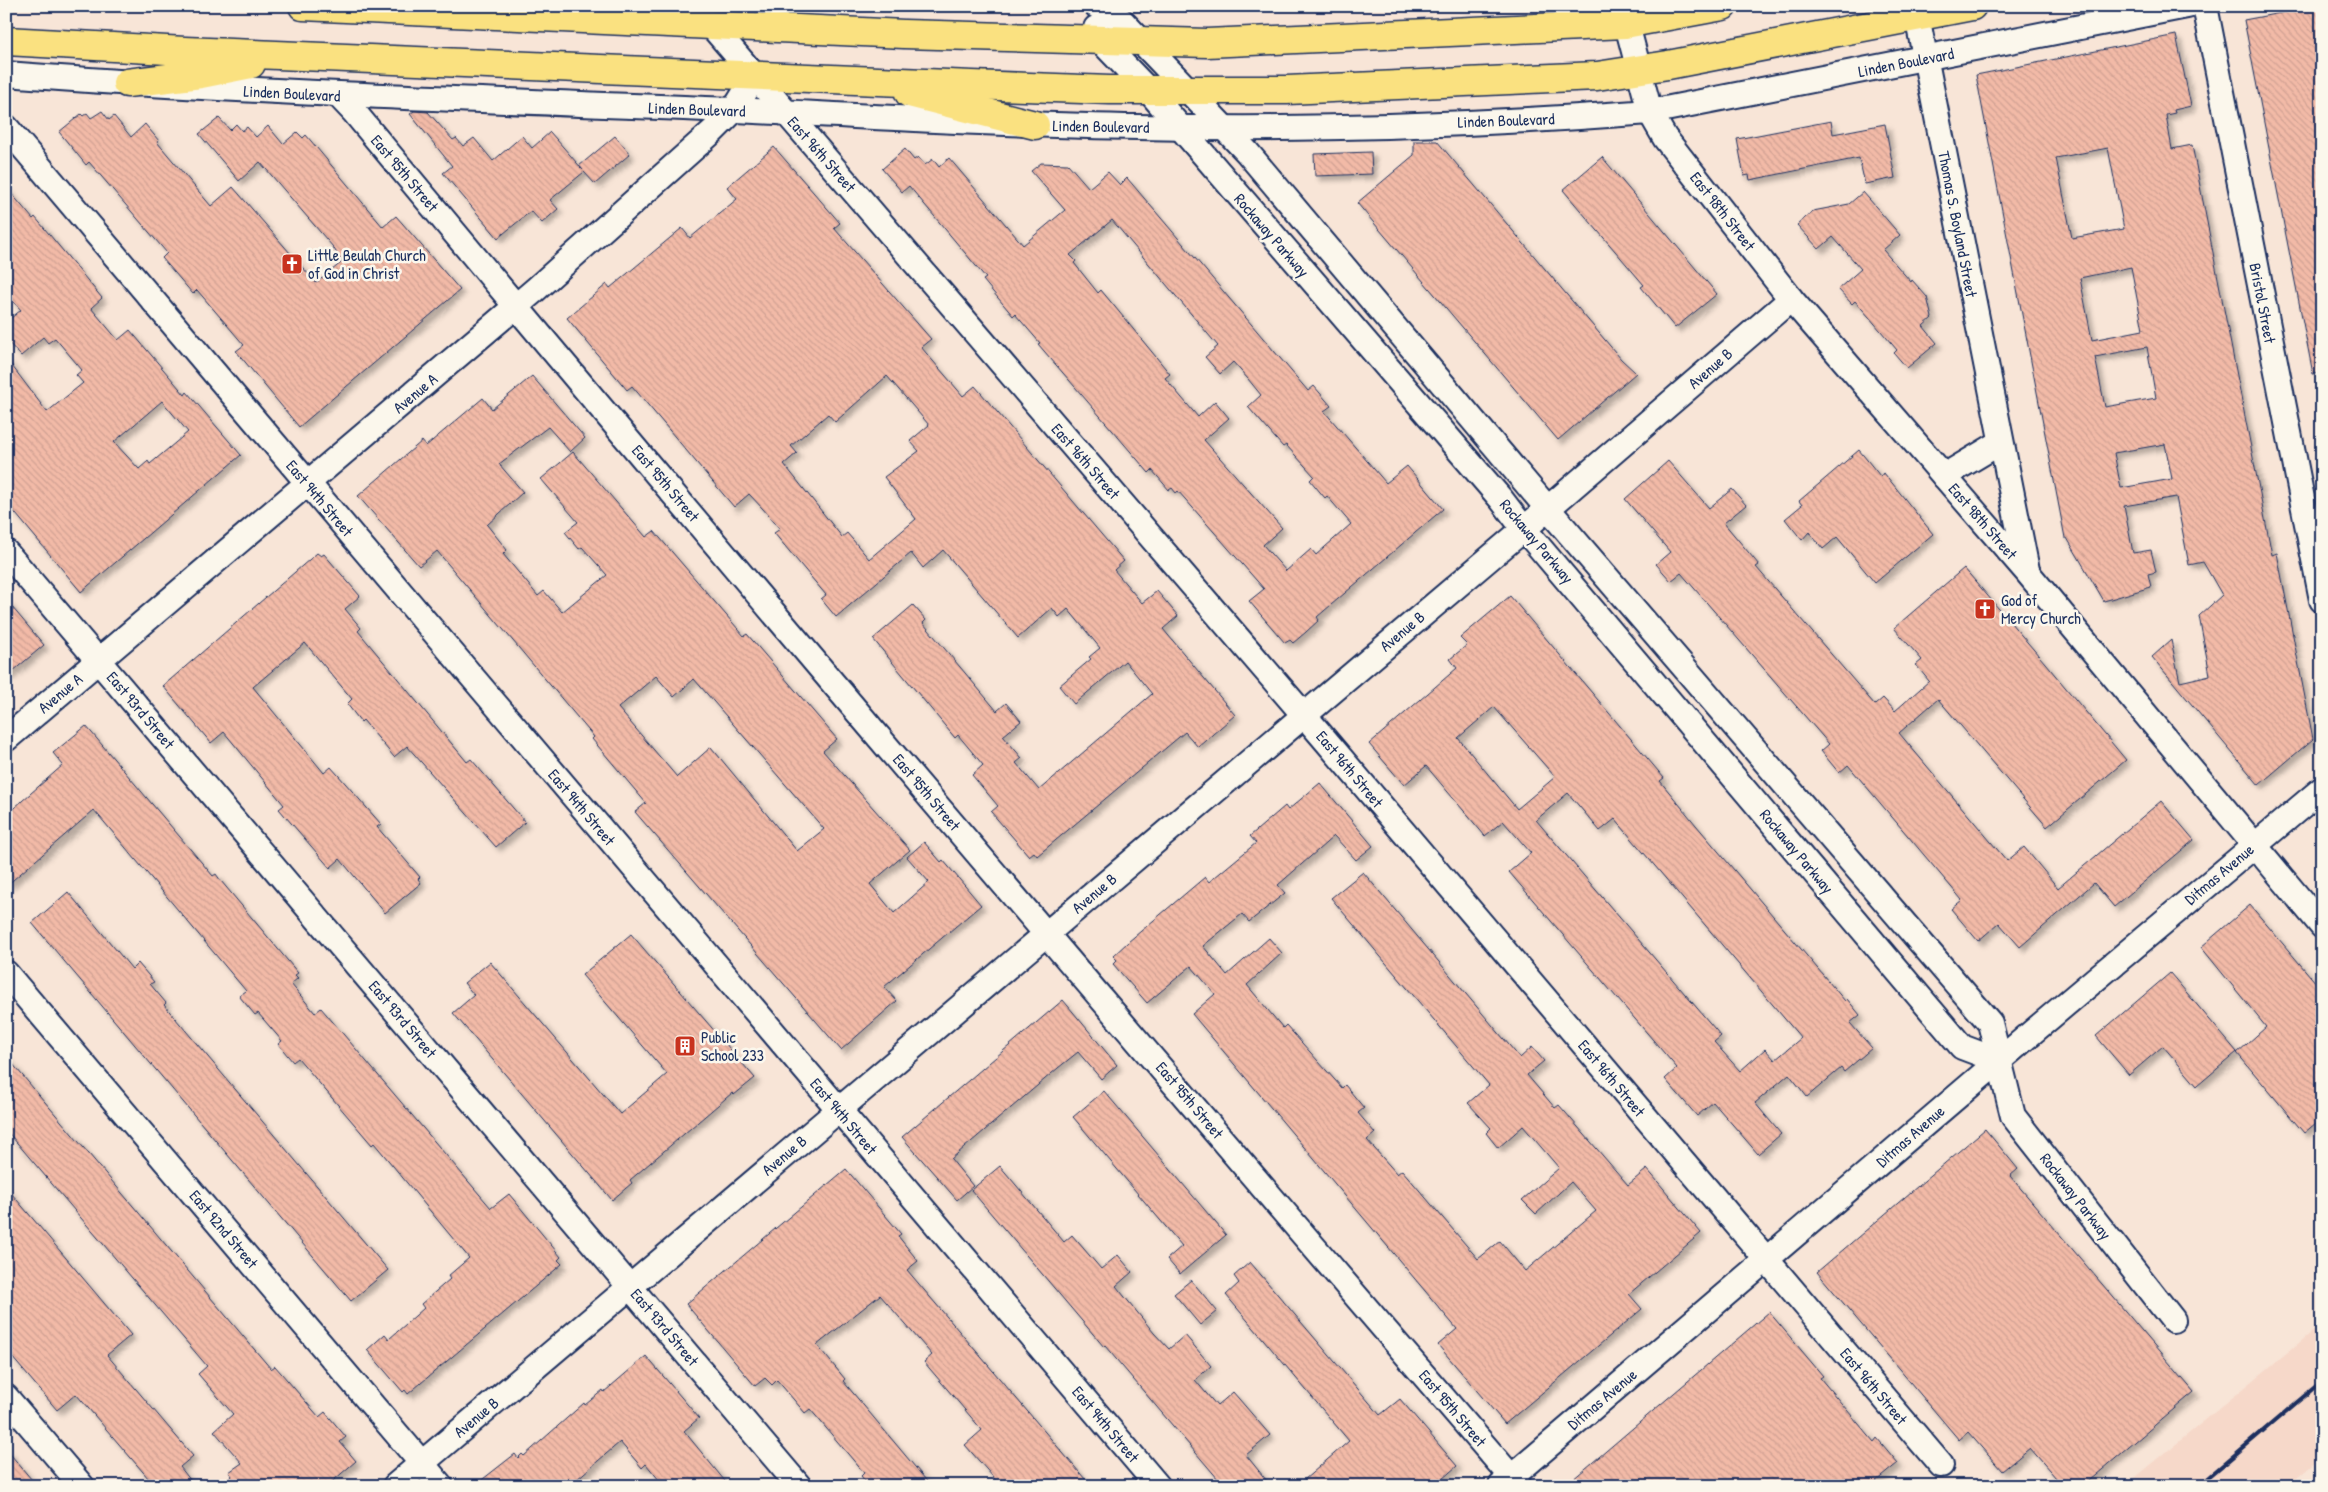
<svg xmlns="http://www.w3.org/2000/svg" width="2328" height="1492" font-family="'Patrick Hand',sans-serif">
<style>
.built{fill:#f6d8c9}
.building{fill:url(#building-back-hatch);stroke:#1b2f5e;fill-rule:evenodd;filter:url(#shadow)}
.lines{fill:none;stroke-linecap:round;stroke-linejoin:round}
.minor-casing{stroke:#1b2f5e;stroke-width:28}
.highway-casing{stroke:#1b2f5e;stroke-width:31}
.minor{stroke:#fbf7ec;stroke-width:24}
.highway{stroke:#fae180;stroke-width:28}
.rail{stroke:#1b2f5e;stroke-width:4}
.labels{text-anchor:middle;dominant-baseline:central;stroke-width:5;stroke-linejoin:round;paint-order:stroke}
.street-label{font-size:16px;fill:#1b2f5e;stroke:#fbf7ec}
.poi-label{font-size:16px;fill:#1b2f5e;stroke:#fbf7ec;text-anchor:start}
</style>
<defs>
<pattern id="building-back-hatch" width="6" height="6" patternUnits="userSpaceOnUse" patternTransform="scale(1.25)"><rect width="6" height="6" fill="#f2baa7"/><path d="M-1 5l2 2M0 0l6 6M5-1l2 2" fill="none" stroke="#cfa092"/></pattern>
<filter id="shadow"><feDropShadow dx="4.5" dy="4.5" stdDeviation="2.5" flood-color="#0004"/></filter>
</defs>
<rect width="100%" height="100%" fill="#f8e5d7"/>
<filter id="ink" filterUnits="userSpaceOnUse"><feTurbulence type="fractalNoise" baseFrequency=".02" numOctaves="2"/><feDisplacementMap in="SourceGraphic" scale="10" xChannelSelector="R" yChannelSelector="G"/><feConvolveMatrix kernelMatrix="1 2 1 2 8 2 1 2 1" color-interpolation-filters="sRGB"/></filter>
<g filter="url(#ink)">
<path class="built" d="M 2322,1324 L 2322,1456 L 2286,1486 L 2125,1486 Z"/>
<g class="building">
<path d="M 2317,6 L 2322,6 L 2322,373 L 2313,374 L 2244,20 Z"/>
<path d="M 2176,35 L 2191,106 L 2174,110 L 2175,113 L 2166,115 L 2172,149 L 2192,145 L 2272,555 L 2277,553 L 2313,739 L 2259,785 L 2152,657 L 2171,640 L 2180,682 L 2210,675 L 2199,616 L 2222,595 L 2203,562 L 2189,565 L 2176,497 L 2124,506 L 2133,553 L 2151,550 L 2156,572 L 2148,574 L 2151,587 L 2104,601 L 2067,538 L 2065,538 L 1976,75 ZM 2108,148 L 2124,229 L 2072,238 L 2056,158 ZM 2131,267 L 2143,330 L 2092,340 L 2080,278 ZM 2147,347 L 2156,398 L 2105,407 L 2095,357 ZM 2165,444 L 2172,479 L 2121,488 L 2114,453 Z"/>
<path d="M 102,111 L 109,120 L 114,116 L 131,137 L 145,124 L 159,141 L 157,142 L 211,206 L 233,187 L 316,283 L 342,262 L 333,247 L 260,162 L 239,181 L 199,134 L 219,118 L 230,130 L 236,124 L 242,131 L 247,127 L 256,137 L 268,126 L 283,144 L 297,132 L 303,138 L 306,135 L 383,227 L 396,216 L 460,290 L 299,427 L 236,351 L 244,345 L 197,290 L 193,294 L 162,258 L 167,253 L 89,162 L 86,165 L 59,132 L 81,114 L 83,116 L 87,113 L 91,118 Z"/>
<path d="M 414,111 L 428,112 L 453,140 L 456,138 L 463,146 L 474,138 L 493,161 L 522,136 L 532,148 L 550,132 L 583,170 L 579,166 L 615,136 L 630,154 L 595,184 L 584,172 L 550,200 L 558,209 L 542,223 L 531,211 L 498,238 L 443,173 L 452,166 L 410,114 Z"/>
<path d="M 1831,121 L 1833,134 L 1885,124 L 1895,178 L 1865,184 L 1859,158 L 1750,180 L 1749,175 L 1744,176 L 1737,139 Z"/>
<path d="M 1414,141 L 1437,141 L 1621,359 L 1636,373 L 1558,440 L 1357,203 L 1414,155 Z"/>
<path d="M 774,147 L 840,223 L 834,228 L 931,339 L 921,347 L 963,396 L 975,386 L 1124,561 L 1114,570 L 1142,603 L 1157,591 L 1178,616 L 1163,629 L 1235,715 L 1198,747 L 1185,732 L 1037,856 L 1034,852 L 1029,856 L 991,812 L 998,806 L 972,775 L 983,765 L 958,735 L 955,738 L 873,639 L 913,605 L 926,620 L 923,623 L 997,711 L 1006,703 L 1021,721 L 1003,736 L 1022,758 L 1016,763 L 1039,790 L 1152,694 L 1125,661 L 1074,704 L 1059,686 L 1091,659 L 1089,657 L 1100,648 L 1068,609 L 1059,617 L 1052,608 L 1018,638 L 943,550 L 923,568 L 911,553 L 836,617 L 821,599 L 826,595 L 774,533 L 780,529 L 763,509 L 749,494 L 734,507 L 632,386 L 627,390 L 567,318 L 607,284 L 610,288 L 682,228 L 690,238 L 737,199 L 727,187 ZM 887,376 L 929,425 L 910,441 L 919,451 L 884,477 L 916,519 L 869,559 L 847,533 L 842,537 L 784,464 L 797,453 L 791,446 L 828,414 L 835,422 Z"/>
<path d="M 905,149 L 914,160 L 918,157 L 925,165 L 933,159 L 939,167 L 949,158 L 1023,245 L 1065,210 L 1031,171 L 1041,163 L 1068,164 L 1089,188 L 1108,172 L 1120,185 L 1127,178 L 1308,391 L 1314,386 L 1331,406 L 1324,411 L 1386,483 L 1407,466 L 1443,509 L 1317,617 L 1319,620 L 1306,632 L 1293,643 L 1290,640 L 1285,643 L 1249,601 L 1264,589 L 1178,491 L 1176,493 L 1172,488 L 1169,490 L 1152,470 L 1149,473 L 1038,344 L 1040,343 L 1015,314 L 1013,316 L 983,280 L 986,278 L 909,186 L 902,192 L 882,169 ZM 1112,220 L 1218,346 L 1205,357 L 1220,374 L 1233,362 L 1248,379 L 1261,395 L 1248,407 L 1283,447 L 1286,445 L 1314,476 L 1310,480 L 1325,498 L 1327,496 L 1351,524 L 1316,555 L 1311,549 L 1286,571 L 1263,545 L 1282,528 L 1204,440 L 1229,418 L 1215,401 L 1198,417 L 1165,378 L 1170,374 L 1101,290 L 1098,293 L 1074,263 L 1076,261 L 1070,255 Z"/>
<path d="M 1371,152 L 1372,174 L 1315,176 L 1314,154 Z"/>
<path d="M 1602,157 L 1717,294 L 1675,328 L 1641,287 L 1644,285 L 1563,190 Z"/>
<path d="M 6,187 L 33,219 L 35,217 L 102,298 L 91,308 L 118,340 L 130,330 L 185,395 L 187,392 L 241,455 L 81,592 L 6,502 L 6,358 L 47,412 L 83,383 L 76,375 L 82,370 L 55,338 L 48,343 L 43,337 L 21,356 L 6,340 L 6,322 L 21,310 L 6,293 ZM 162,401 L 188,432 L 150,464 L 148,461 L 139,469 L 114,442 Z"/>
<path d="M 1863,192 L 1900,235 L 1883,250 L 1911,282 L 1912,280 L 1927,297 L 1932,318 L 1923,326 L 1937,343 L 1907,368 L 1894,353 L 1897,350 L 1869,317 L 1855,301 L 1852,304 L 1838,289 L 1861,269 L 1833,237 L 1819,249 L 1797,225 L 1813,211 L 1849,204 Z"/>
<path d="M 532,376 L 585,438 L 570,452 L 548,427 L 499,464 L 523,492 L 487,525 L 507,550 L 503,554 L 538,596 L 544,591 L 562,612 L 607,575 L 582,547 L 579,549 L 565,532 L 578,522 L 541,479 L 573,452 L 646,537 L 654,531 L 744,636 L 747,634 L 837,739 L 823,751 L 910,850 L 870,884 L 894,913 L 929,882 L 907,857 L 924,842 L 941,862 L 943,860 L 981,905 L 884,987 L 897,1001 L 841,1050 L 635,812 L 646,803 L 592,739 L 594,737 L 437,551 L 419,566 L 358,496 L 422,441 L 426,446 L 483,398 L 492,409 ZM 656,676 L 674,697 L 694,679 L 824,829 L 797,851 L 711,747 L 677,777 L 618,708 Z"/>
<path d="M 1859,450 L 1880,476 L 1884,473 L 1933,534 L 1875,583 L 1837,537 L 1823,549 L 1809,532 L 1802,540 L 1785,519 L 1802,505 L 1799,501 Z"/>
<path d="M 1668,461 L 1709,508 L 1732,489 L 1746,505 L 1724,523 L 1759,565 L 1756,567 L 1875,705 L 1883,698 L 1895,711 L 1929,681 L 1916,665 L 1922,660 L 1894,628 L 1964,568 L 2045,663 L 2126,760 L 2047,827 L 1938,699 L 1899,733 L 2007,861 L 2024,847 L 2058,888 L 2161,801 L 2194,840 L 2114,907 L 2094,883 L 2020,947 L 1999,923 L 1978,941 L 1951,909 L 1962,900 L 1848,765 L 1839,773 L 1821,751 L 1829,744 L 1681,573 L 1671,581 L 1656,564 L 1670,552 L 1625,499 Z"/>
<path d="M 317,553 L 321,556 L 324,554 L 360,596 L 345,609 L 361,628 L 358,631 L 467,762 L 471,759 L 525,822 L 496,847 L 407,746 L 394,757 L 363,720 L 361,722 L 347,704 L 352,699 L 305,643 L 253,687 L 324,773 L 331,767 L 381,824 L 377,827 L 420,877 L 418,879 L 421,883 L 385,913 L 340,859 L 330,868 L 279,809 L 284,805 L 224,732 L 211,743 L 163,686 Z"/>
<path d="M 1510,596 L 1664,778 L 1660,781 L 1696,825 L 1845,1001 L 1847,999 L 1860,1015 L 1850,1023 L 1872,1048 L 1844,1072 L 1841,1068 L 1807,1097 L 1789,1074 L 1755,1103 L 1781,1134 L 1758,1154 L 1713,1102 L 1697,1116 L 1665,1079 L 1677,1068 L 1509,872 L 1531,853 L 1503,821 L 1485,836 L 1426,766 L 1404,785 L 1369,744 L 1457,668 L 1450,659 L 1467,645 L 1460,638 ZM 1494,707 L 1555,777 L 1517,809 L 1458,738 ZM 1568,793 L 1600,831 L 1615,819 L 1801,1038 L 1775,1060 L 1765,1049 L 1740,1071 L 1714,1042 L 1721,1036 L 1536,820 Z"/>
<path d="M 6,600 L 44,645 L 6,677 Z"/>
<path d="M 86,726 L 213,876 L 216,874 L 221,881 L 298,973 L 295,975 L 298,978 L 291,984 L 315,1013 L 321,1008 L 491,1208 L 509,1194 L 561,1257 L 558,1260 L 562,1264 L 408,1394 L 405,1390 L 403,1392 L 367,1350 L 385,1334 L 389,1339 L 424,1308 L 421,1304 L 450,1279 L 448,1276 L 469,1258 L 374,1143 L 372,1145 L 298,1058 L 293,1062 L 278,1044 L 282,1041 L 258,1013 L 255,1015 L 239,996 L 246,991 L 94,810 L 6,886 L 6,815 L 63,765 L 53,753 Z"/>
<path d="M 1320,783 L 1373,846 L 1356,860 L 1334,836 L 1278,885 L 1285,893 L 1249,922 L 1242,914 L 1203,946 L 1227,975 L 1269,938 L 1282,953 L 1247,985 L 1283,1028 L 1286,1025 L 1342,1088 L 1345,1085 L 1364,1108 L 1358,1113 L 1375,1133 L 1367,1140 L 1397,1174 L 1402,1170 L 1478,1259 L 1500,1241 L 1525,1271 L 1596,1211 L 1571,1182 L 1536,1214 L 1522,1200 L 1559,1168 L 1523,1126 L 1498,1148 L 1486,1133 L 1491,1128 L 1468,1103 L 1489,1085 L 1331,898 L 1363,872 L 1520,1058 L 1532,1047 L 1544,1061 L 1527,1075 L 1555,1108 L 1559,1105 L 1628,1185 L 1647,1169 L 1701,1233 L 1629,1294 L 1642,1309 L 1505,1424 L 1438,1345 L 1457,1329 L 1192,1014 L 1215,994 L 1191,966 L 1147,1003 L 1113,964 L 1117,960 L 1113,956 L 1128,942 L 1205,877 L 1209,882 L 1256,843 L 1250,836 L 1285,806 L 1288,810 Z"/>
<path d="M 68,892 L 132,969 L 138,963 L 154,982 L 150,984 L 166,1003 L 164,1005 L 388,1270 L 351,1301 L 32,923 Z"/>
<path d="M 2250,905 L 2322,990 L 2322,1118 L 2304,1133 L 2237,1053 L 2266,1027 L 2201,947 Z"/>
<path d="M 631,934 L 755,1078 L 734,1095 L 732,1093 L 630,1180 L 632,1183 L 612,1200 L 453,1013 L 474,995 L 464,983 L 490,962 L 620,1114 L 667,1074 L 582,975 Z"/>
<path d="M 2170,973 L 2237,1052 L 2197,1086 L 2163,1046 L 2129,1075 L 2096,1036 Z"/>
<path d="M 1063,1000 L 1117,1065 L 1101,1079 L 1078,1052 L 1058,1068 L 951,1159 L 973,1186 L 957,1200 L 902,1137 Z"/>
<path d="M 6,1056 L 271,1369 L 275,1366 L 319,1417 L 325,1412 L 346,1437 L 340,1442 L 356,1461 L 327,1486 L 221,1486 L 232,1476 L 229,1472 L 242,1463 L 214,1431 L 233,1414 L 198,1374 L 207,1366 L 6,1130 Z"/>
<path d="M 1104,1091 L 1226,1235 L 1180,1274 L 1167,1259 L 1182,1246 L 1073,1117 Z"/>
<path d="M 1985,1129 L 2018,1169 L 2010,1176 L 2194,1392 L 2083,1486 L 2063,1486 L 2030,1448 L 2002,1471 L 1968,1432 L 1959,1440 L 1817,1272 Z"/>
<path d="M 1000,1166 L 1064,1242 L 1072,1235 L 1101,1269 L 1118,1255 L 1132,1272 L 1116,1286 L 1154,1333 L 1169,1349 L 1185,1335 L 1211,1366 L 1195,1380 L 1217,1406 L 1233,1392 L 1270,1435 L 1246,1455 L 1271,1486 L 1224,1486 L 1105,1346 L 1104,1347 L 971,1190 Z"/>
<path d="M 846,1169 L 901,1234 L 898,1236 L 918,1261 L 907,1270 L 1091,1486 L 1001,1486 L 965,1445 L 982,1430 L 924,1362 L 932,1355 L 880,1295 L 817,1345 L 845,1379 L 843,1381 L 931,1486 L 869,1486 L 861,1476 L 864,1473 L 810,1409 L 805,1413 L 777,1380 L 772,1385 L 765,1378 L 755,1386 L 686,1304 Z"/>
<path d="M 6,1187 L 131,1335 L 107,1355 L 193,1456 L 180,1467 L 195,1486 L 155,1486 L 76,1394 L 57,1410 L 6,1350 Z"/>
<path d="M 1250,1262 L 1380,1415 L 1400,1399 L 1457,1466 L 1434,1486 L 1297,1486 L 1349,1441 L 1226,1295 L 1239,1283 L 1234,1276 Z"/>
<path d="M 1191,1280 L 1217,1311 L 1200,1325 L 1174,1294 Z"/>
<path d="M 1769,1312 L 1823,1376 L 1820,1378 L 1874,1442 L 1877,1438 L 1898,1463 L 1870,1486 L 1565,1486 Z"/>
<path d="M 646,1356 L 699,1418 L 684,1431 L 729,1486 L 664,1486 L 646,1464 L 642,1468 L 620,1442 L 569,1486 L 474,1486 L 515,1454 L 518,1458 L 522,1454 L 524,1456 L 584,1403 L 585,1405 L 603,1390 L 604,1392 Z"/>
<path d="M 6,1449 L 37,1486 L 6,1486 Z"/>
</g>
<g class="lines">
<g class="minor-casing">
<g id="minor">
<path d="M 1097,6 L 1121,20 L 1247,152 L 1548,509 L 1990,1023 L 2013,1116 L 2173,1320"/>
<path d="M 1622,6 L 1650,112 L 1665,138 L 1791,299 L 2027,572 L 2322,926"/>
<path d="M 1915,6 L 2027,570"/>
<path d="M 2205,6 L 2322,600"/>
<path d="M 710,24 L 1322,736 L 1941,1465"/>
<path d="M 1096,28 L 1098,38 L 1148,90 L 1501,499 L 1524,529 L 1962,1047 L 1999,1061"/>
<path d="M 6,74 C 248,93 491,100 733,110 C 868,116 1003,125 1138,127 C 1308,131 1480,125 1650,112 L 2187,6"/>
<path d="M 338,95 L 355,113 C 738,575 1128,1031 1519,1486"/>
<path d="M 6,127 L 1158,1486"/>
<path d="M 1944,476 L 2001,442"/>
<path d="M 6,552 L 799,1486"/>
<path d="M 6,739 L 535,290 L 713,131 L 734,110 L 755,76"/>
<path d="M 6,973 L 441,1486"/>
<path d="M 6,1397 L 82,1486"/>
<path d="M 395,1486 L 1524,529 L 1791,299"/>
<path d="M 1501,1486 L 2035,1030 L 2322,789"/>
</g>
</g>
<g class="highway-casing">
<g id="highway">
<path d="M 303,6 L 904,34 L 1207,43 L 1625,24 L 1723,6"/>
<path d="M 6,41 L 185,51 L 972,85 L 1110,90 L 1287,90 L 1597,76 L 1668,65 L 1972,6"/>
<path d="M 127,83 L 201,74 L 251,64"/>
<path d="M 909,93 L 1035,125"/>
</g>
</g>
<use href="#minor" class="minor"/>
<use href="#highway" class="highway"/>
<path class="rail" d="M 2198,1486 L 2322,1381"/>
</g>
</g>
<defs>
<g id="church-square" transform="scale(1.125)"><rect x="-9" y="-9" width="18" height="18" rx="4" fill="#c8321e" stroke="#fbf7ec"/><path d="M-1.2-6h2.4v3.5h3.3v2.4h-3.3V6h-2.4V-.1h-3.3v-2.4h3.3Z" fill="#fff"/></g>
<g id="building-square" transform="scale(1.125)"><rect x="-9" y="-9" width="18" height="18" rx="4" fill="#c8321e" stroke="#fbf7ec"/><path d="M-4-6H4V6H1V3H-1V6H-4ZM-2.5-4.3h1.7v1.8h-1.7ZM.8-4.3h1.7v1.8H.8ZM-2.5-1h1.7V.8h-1.7ZM.8-1h1.7V.8H.8Z" fill="#fff"/></g>
</defs>
<g fill-rule="evenodd">
<use href="#church-square" x="292" y="264"/>
<use href="#church-square" x="1985" y="609"/>
<use href="#building-square" x="685" y="1046"/>
</g>
<g class="labels">
<g class="street-label">
<text transform="translate(1906 62) rotate(-11)">Linden Boulevard</text>
<text transform="translate(292 93) rotate(3)">Linden Boulevard</text>
<text transform="translate(697 109) rotate(2)">Linden Boulevard</text>
<text transform="translate(1506 120) rotate(-2)">Linden Boulevard</text>
<text transform="translate(1101 126) rotate(1)">Linden Boulevard</text>
<text transform="translate(822 154) rotate(49)">East 96th Street</text>
<text transform="translate(405 173) rotate(50)">East 95th Street</text>
<text transform="translate(1723 211) rotate(52)">East 98th Street</text>
<text transform="translate(1958 224) rotate(79)">Thomas S. Boyland Street</text>
<text transform="translate(1272 235) rotate(49)">Rockaway Parkway</text>
<text transform="translate(2263 303) rotate(79)">Bristol Street</text>
<text transform="translate(1710 368) rotate(-41)">Avenue B</text>
<text transform="translate(415 393) rotate(-40)">Avenue A</text>
<text transform="translate(1086 461) rotate(49)">East 96th Street</text>
<text transform="translate(666 483) rotate(50)">East 95th Street</text>
<text transform="translate(320 498) rotate(50)">East 94th Street</text>
<text transform="translate(1983 521) rotate(49)">East 98th Street</text>
<text transform="translate(1537 541) rotate(50)">Rockaway Parkway</text>
<text transform="translate(1402 631) rotate(-40)">Avenue B</text>
<text transform="translate(60 693) rotate(-40)">Avenue A</text>
<text transform="translate(141 710) rotate(50)">East 93rd Street</text>
<text transform="translate(1350 769) rotate(50)">East 96th Street</text>
<text transform="translate(927 792) rotate(50)">East 95th Street</text>
<text transform="translate(582 807) rotate(50)">East 94th Street</text>
<text transform="translate(1797 851) rotate(50)">Rockaway Parkway</text>
<text transform="translate(2219 874) rotate(-40)">Ditmas Avenue</text>
<text transform="translate(1094 893) rotate(-40)">Avenue B</text>
<text transform="translate(403 1019) rotate(50)">East 93rd Street</text>
<text transform="translate(1612 1078) rotate(50)">East 96th Street</text>
<text transform="translate(1190 1100) rotate(50)">East 95th Street</text>
<text transform="translate(844 1116) rotate(50)">East 94th Street</text>
<text transform="translate(1910 1136) rotate(-41)">Ditmas Avenue</text>
<text transform="translate(784 1155) rotate(-40)">Avenue B</text>
<text transform="translate(2076 1196) rotate(52)">Rockaway Parkway</text>
<text transform="translate(224 1229) rotate(50)">East 92nd Street</text>
<text transform="translate(665 1327) rotate(50)">East 93rd Street</text>
<text transform="translate(1874 1386) rotate(50)">East 96th Street</text>
<text transform="translate(1602 1399) rotate(-40)">Ditmas Avenue</text>
<text transform="translate(1453 1408) rotate(50)">East 95th Street</text>
<text transform="translate(476 1417) rotate(-40)">Avenue B</text>
<text transform="translate(1106 1424) rotate(50)">East 94th Street</text>
</g>
<g class="poi-label">
<text x="308" y="255">Little Beulah Church<tspan x="308" dy="18">of God in Christ</tspan></text>
<text x="2001" y="600">God of<tspan x="2001" dy="18">Mercy Church</tspan></text>
<text x="701" y="1037">Public<tspan x="701" dy="18">School 233</tspan></text>
</g>
</g>
<rect width="2328" height="1492" fill="none" stroke="#fbf7ec" stroke-width="25"/>
<rect x="12" y="12" width="2303" height="1467" fill="none" stroke="#1b2f5e" stroke-width="2" filter="url(#ink)"/>
</svg>
